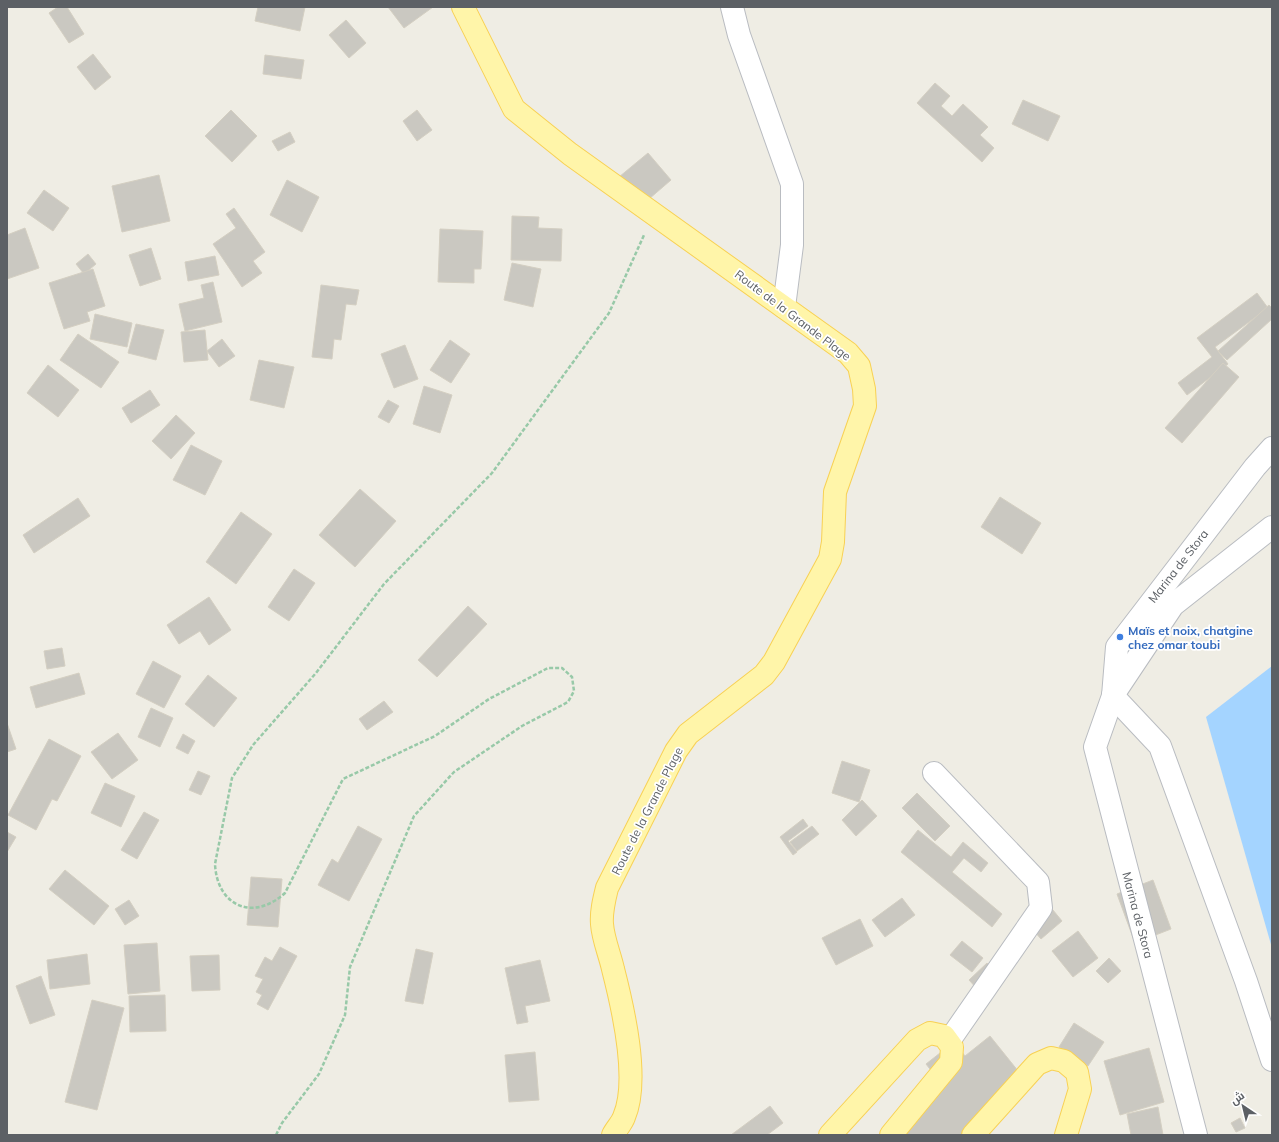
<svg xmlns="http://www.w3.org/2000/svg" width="1279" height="1142" font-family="Mulish,Cairo,sans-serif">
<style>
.water{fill:#a4d4ff}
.building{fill:#cac8c1;stroke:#d4cfc2}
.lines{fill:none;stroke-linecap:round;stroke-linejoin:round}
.minor-casing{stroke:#b9bcc1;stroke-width:24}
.major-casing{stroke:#f8d154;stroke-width:24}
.path{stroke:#98c9a8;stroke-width:2.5;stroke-dasharray:4 2;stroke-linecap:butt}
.minor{stroke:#fff;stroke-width:22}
.major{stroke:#fff5a9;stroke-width:22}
.shop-dot{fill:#3f7fe0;stroke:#fff;stroke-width:1.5}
.labels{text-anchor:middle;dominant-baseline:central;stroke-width:3.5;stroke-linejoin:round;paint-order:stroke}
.street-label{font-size:12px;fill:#5c6065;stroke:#fff}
.shop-label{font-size:12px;font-weight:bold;fill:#366cbe;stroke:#fff;text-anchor:start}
</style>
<rect width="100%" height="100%" fill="#efede4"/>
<path class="water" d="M 1272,666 L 1272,948 L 1206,717 Z"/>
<g class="building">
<path d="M 58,7 L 67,7 L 84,34 L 69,43 L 49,13 Z"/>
<path d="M 258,7 L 305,7 L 300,31 L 255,21 Z"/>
<path d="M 388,7 L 433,7 L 404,28 Z"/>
<path d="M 346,20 L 366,43 L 349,58 L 329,35 Z"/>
<path d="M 93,54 L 111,77 L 95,90 L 77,67 Z"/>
<path d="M 265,55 L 304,60 L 301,79 L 263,74 Z"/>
<path d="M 935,83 L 950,96 L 941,106 L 952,116 L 963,104 L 988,127 L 980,135 L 994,148 L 982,162 L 917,103 Z"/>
<path d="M 1023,100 L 1060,116 L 1048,141 L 1012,124 Z"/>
<path d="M 231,110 L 257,136 L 232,162 L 205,136 Z"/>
<path d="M 417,110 L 432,130 L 417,141 L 403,121 Z"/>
<path d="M 290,132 L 295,142 L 278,151 L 272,141 Z"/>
<path d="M 648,153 L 671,180 L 642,205 L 619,177 Z"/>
<path d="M 159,175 L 170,221 L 122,232 L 112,186 Z"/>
<path d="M 287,180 L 319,197 L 302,232 L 270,215 Z"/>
<path d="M 44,190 L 69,208 L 53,231 L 27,213 Z"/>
<path d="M 234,208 L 265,252 L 253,261 L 262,273 L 242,287 L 213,244 L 236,228 L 226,214 Z"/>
<path d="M 512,216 L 539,217 L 538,228 L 562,229 L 561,261 L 511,260 Z"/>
<path d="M 25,228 L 39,268 L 7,279 L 7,235 Z"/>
<path d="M 440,229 L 483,231 L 481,269 L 474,269 L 474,283 L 438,282 Z"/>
<path d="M 151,248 L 161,279 L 140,286 L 129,255 Z"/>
<path d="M 88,254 L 96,264 L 84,274 L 76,264 Z"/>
<path d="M 215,256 L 219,275 L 188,281 L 185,262 Z"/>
<path d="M 512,263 L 541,269 L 533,307 L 504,300 Z"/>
<path d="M 93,269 L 105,306 L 87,312 L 90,321 L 64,329 L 49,283 Z"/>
<path d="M 213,282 L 222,322 L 185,331 L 179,304 L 204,298 L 201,285 Z"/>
<path d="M 321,285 L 359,290 L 356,305 L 346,304 L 341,340 L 334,339 L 332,359 L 312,357 Z"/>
<path d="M 1257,293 L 1268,308 L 1215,347 L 1228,364 L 1187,395 L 1178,383 L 1212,357 L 1197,338 Z"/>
<path d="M 1269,305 L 1272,308 L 1272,319 L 1227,360 L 1218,351 Z"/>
<path d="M 95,314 L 132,323 L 127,347 L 90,339 Z"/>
<path d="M 136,324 L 164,330 L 156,360 L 128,353 Z"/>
<path d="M 205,330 L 208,360 L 184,362 L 181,332 Z"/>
<path d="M 78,334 L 119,362 L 101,388 L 60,360 Z"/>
<path d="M 222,339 L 235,356 L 219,367 L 207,351 Z"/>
<path d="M 450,340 L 470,354 L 451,383 L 430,370 Z"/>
<path d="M 405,345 L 418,379 L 394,388 L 381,354 Z"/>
<path d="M 259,360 L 294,367 L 284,408 L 250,400 Z"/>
<path d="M 1223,363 L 1239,377 L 1182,443 L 1165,428 Z"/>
<path d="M 48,365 L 79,390 L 58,417 L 27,393 Z"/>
<path d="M 424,386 L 452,395 L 440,433 L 413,424 Z"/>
<path d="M 150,390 L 160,405 L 131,423 L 122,408 Z"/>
<path d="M 388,400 L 399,406 L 389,423 L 378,417 Z"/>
<path d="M 176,415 L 195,433 L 171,459 L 152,441 Z"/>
<path d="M 191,445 L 222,461 L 205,495 L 173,480 Z"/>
<path d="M 360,489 L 396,521 L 355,567 L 319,535 Z"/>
<path d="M 1000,497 L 1041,523 L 1022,554 L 981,527 Z"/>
<path d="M 78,498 L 90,516 L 34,553 L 23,535 Z"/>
<path d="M 241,512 L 272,534 L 236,584 L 206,562 Z"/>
<path d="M 294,569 L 315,583 L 289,621 L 268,607 Z"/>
<path d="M 209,597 L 231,630 L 209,645 L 200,631 L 179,644 L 167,625 Z"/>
<path d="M 468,606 L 487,624 L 437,677 L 418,660 Z"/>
<path d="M 62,648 L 65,666 L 47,669 L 44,651 Z"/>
<path d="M 153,661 L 181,676 L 164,708 L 136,694 Z"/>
<path d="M 79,673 L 85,694 L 36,708 L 30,687 Z"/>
<path d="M 208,675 L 237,698 L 214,727 L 185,704 Z"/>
<path d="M 384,701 L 393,712 L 367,730 L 359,719 Z"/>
<path d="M 151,708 L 173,718 L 160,747 L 138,737 Z"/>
<path d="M 7,723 L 16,749 L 7,752 Z"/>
<path d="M 118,733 L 138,760 L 112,779 L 91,752 Z"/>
<path d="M 183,734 L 195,741 L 188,754 L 176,748 Z"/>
<path d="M 49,739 L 81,756 L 57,801 L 52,799 L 36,830 L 8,815 Z"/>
<path d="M 842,761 L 870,770 L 859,802 L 832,793 Z"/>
<path d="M 198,771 L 210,776 L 201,795 L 189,790 Z"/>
<path d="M 105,783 L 135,796 L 121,827 L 91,813 Z"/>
<path d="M 917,793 L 950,826 L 935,841 L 902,808 Z"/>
<path d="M 862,800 L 877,816 L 856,836 L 842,820 Z"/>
<path d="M 144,812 L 159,820 L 137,859 L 121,850 Z"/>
<path d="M 803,819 L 808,826 L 788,841 L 797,852 L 793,855 L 780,837 Z"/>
<path d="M 358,826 L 382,839 L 349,901 L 318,885 L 332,859 L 338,863 Z"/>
<path d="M 812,826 L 819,834 L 797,851 L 790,842 Z"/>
<path d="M 918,830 L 951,857 L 963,842 L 988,863 L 981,872 L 964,858 L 952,872 L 1002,914 L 992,927 L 901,852 Z"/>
<path d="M 7,832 L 16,837 L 7,852 Z"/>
<path d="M 65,870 L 109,906 L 94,925 L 49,889 Z"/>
<path d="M 251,877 L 282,879 L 278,927 L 247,925 Z"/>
<path d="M 1153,880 L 1171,929 L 1135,943 L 1117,894 Z"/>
<path d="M 902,898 L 915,915 L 885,937 L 872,920 Z"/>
<path d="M 129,900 L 139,916 L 125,925 L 115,909 Z"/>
<path d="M 1048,904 L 1062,921 L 1041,939 L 1027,923 Z"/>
<path d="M 860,919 L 873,946 L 836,965 L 822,938 Z"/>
<path d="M 1078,931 L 1098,958 L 1073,977 L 1052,951 Z"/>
<path d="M 962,941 L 983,958 L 972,972 L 950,955 Z"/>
<path d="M 157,943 L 160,991 L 128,994 L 124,945 Z"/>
<path d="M 280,947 L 297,956 L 268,1010 L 257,1004 L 262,995 L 256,992 L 263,979 L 255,976 L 265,957 L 272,961 Z"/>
<path d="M 416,949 L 433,953 L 423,1004 L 405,1001 Z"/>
<path d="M 87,954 L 90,984 L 50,989 L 47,960 Z"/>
<path d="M 219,955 L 220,990 L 192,991 L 190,956 Z"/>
<path d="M 1109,958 L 1121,971 L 1108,983 L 1096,971 Z"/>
<path d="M 540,960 L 550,1001 L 525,1006 L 528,1022 L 517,1024 L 505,968 Z"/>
<path d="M 987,963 L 997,974 L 979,991 L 969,980 Z"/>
<path d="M 41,976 L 55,1015 L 30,1024 L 16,986 Z"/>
<path d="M 165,995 L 166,1031 L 130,1032 L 129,996 Z"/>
<path d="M 92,1000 L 124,1008 L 97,1110 L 65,1102 Z"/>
<path d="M 1074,1023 L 1104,1042 L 1088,1066 L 1059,1047 Z"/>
<path d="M 990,1036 L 1031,1087 L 972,1135 L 885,1135 L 944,1087 L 926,1064 L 954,1042 L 965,1056 Z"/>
<path d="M 1149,1048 L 1164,1102 L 1120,1115 L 1104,1061 Z"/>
<path d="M 535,1052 L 539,1100 L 509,1102 L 505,1055 Z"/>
<path d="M 770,1106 L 783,1123 L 767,1135 L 731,1135 Z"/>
<path d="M 1158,1107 L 1163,1135 L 1131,1135 L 1127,1114 Z"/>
<path d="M 1240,1118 L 1245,1128 L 1236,1132 L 1231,1123 Z"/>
</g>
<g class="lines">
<g class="minor-casing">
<g id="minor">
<path d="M 732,7 L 739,35 L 792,184 L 792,245 L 784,307"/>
<path d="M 1113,695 L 1173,605 L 1272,527"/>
<path d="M 1113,696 L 1160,746 L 1246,981 L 1272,1060"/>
<path d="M 934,773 L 1038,882 L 1041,908 L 949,1041"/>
<path d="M 1196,1135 L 1095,747 L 1113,696 L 1117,647 L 1255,467 L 1272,448"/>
</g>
</g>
<g class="major-casing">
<g id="major">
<path d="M 463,7 L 514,109 L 570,154 L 848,353 L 859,366 L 864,389 L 865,406 L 835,492 L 833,542 L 830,559 L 774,662 L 764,675 L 688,734 L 676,751 L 607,888 C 604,900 601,912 602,924 C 603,939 610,955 613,969 C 623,1008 640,1080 624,1117 C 622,1123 616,1129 613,1135"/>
<path d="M 830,1135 L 917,1040 L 930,1033 L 944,1036 L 952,1047 L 951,1062 L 891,1135"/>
<path d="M 973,1135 L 1037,1064 L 1051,1058 L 1064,1061 L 1077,1072 L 1080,1089 L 1066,1135"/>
</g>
</g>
<path class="path" d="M 276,1135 L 282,1123 L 319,1074 L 345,1015 L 350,967 L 414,816 L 454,772 L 522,726 L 568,702 L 574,691 L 572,677 L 562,668 L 548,668 L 489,699 L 435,736 L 343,779 L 285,893 C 253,922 217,906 215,864 L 232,778 L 253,745 L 316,673 L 384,584 L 492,473 L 609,313 L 644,235"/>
<use href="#minor" class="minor"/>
<use href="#major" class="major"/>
</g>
<circle class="shop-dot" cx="1120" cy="637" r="4"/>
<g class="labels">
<g class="street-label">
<text transform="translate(793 315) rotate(37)">Route de la Grande Plage</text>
<text transform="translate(1178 566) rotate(-52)">Marina de Stora</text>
<text transform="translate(647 811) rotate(-63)">Route de la Grande Plage</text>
<text transform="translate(1138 915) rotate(75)">Marina de Stora</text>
</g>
<g class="shop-label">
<text x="1128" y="630">Maïs et noix, chatgine<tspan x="1128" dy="14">chez omar toubi</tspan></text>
</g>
</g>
<rect width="1279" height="1142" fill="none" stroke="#5c6065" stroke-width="16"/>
<g transform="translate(1243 1106) rotate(325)" stroke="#ffffff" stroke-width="3" paint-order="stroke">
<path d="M0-3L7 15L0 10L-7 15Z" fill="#5c6065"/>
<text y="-6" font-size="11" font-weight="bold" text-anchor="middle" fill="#5c6065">ش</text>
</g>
</svg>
